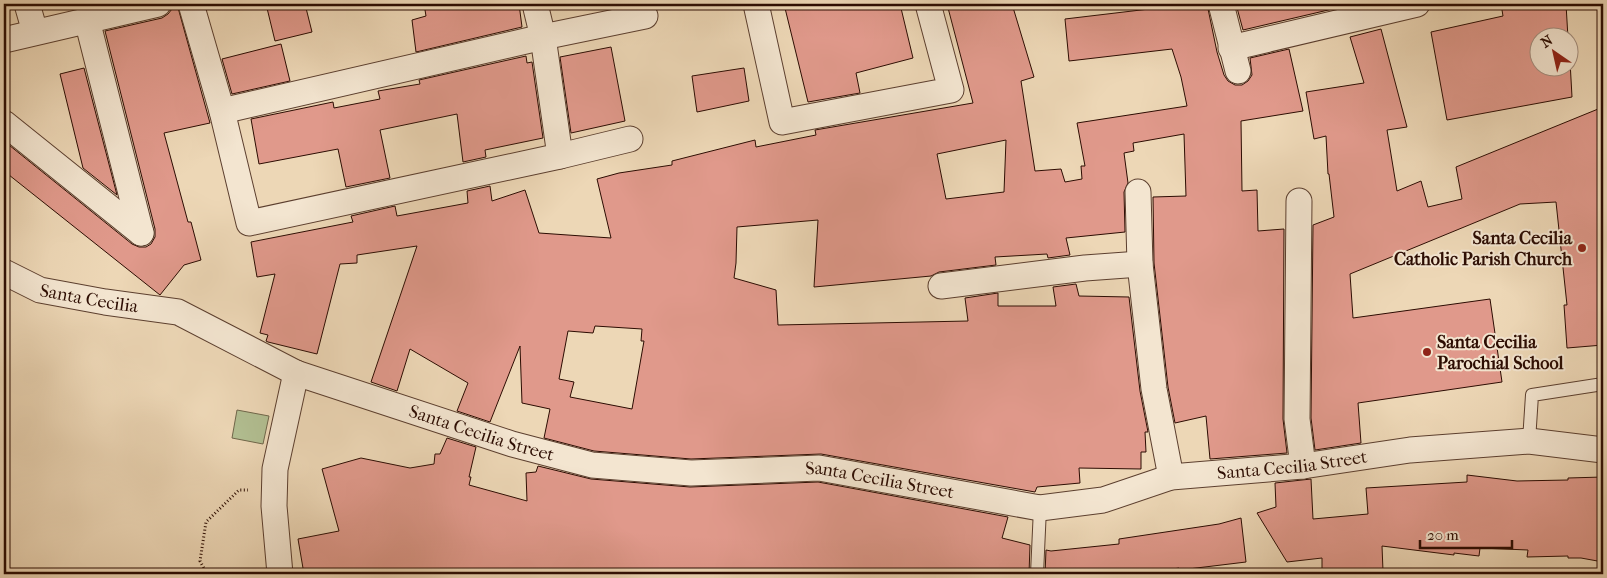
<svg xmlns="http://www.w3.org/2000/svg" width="1607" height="578" font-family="'IM FELL French Canon',serif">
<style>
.green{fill:#b2bf92;stroke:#6f664a}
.building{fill:#e0998b;stroke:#2c0c02;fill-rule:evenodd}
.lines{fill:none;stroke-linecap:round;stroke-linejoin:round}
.lane-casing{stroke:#5c3f2f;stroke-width:14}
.street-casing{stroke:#5c3f2f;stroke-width:27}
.path{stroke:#2c0c02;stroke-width:3;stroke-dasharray:1 2.5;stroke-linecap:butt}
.lane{stroke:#f3e5d0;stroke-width:12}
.street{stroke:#f3e5d0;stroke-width:25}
.poi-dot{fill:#8f2418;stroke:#f3e5d0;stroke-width:2}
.labels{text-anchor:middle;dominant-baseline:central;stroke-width:4;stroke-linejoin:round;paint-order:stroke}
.poi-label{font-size:18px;font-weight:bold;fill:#2c0c02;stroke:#f3e5d0;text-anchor:end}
.street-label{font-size:18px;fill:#2c0c02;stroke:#f3e5d0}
</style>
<rect width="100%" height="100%" fill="#edd7b6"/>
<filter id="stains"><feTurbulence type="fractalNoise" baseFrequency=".004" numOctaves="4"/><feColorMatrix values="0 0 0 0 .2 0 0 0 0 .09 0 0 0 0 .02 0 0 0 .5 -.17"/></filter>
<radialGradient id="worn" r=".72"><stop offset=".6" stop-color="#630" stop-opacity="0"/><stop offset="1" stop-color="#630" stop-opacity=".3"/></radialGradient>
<path class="green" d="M 237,410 L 269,416 L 263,444 L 232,438 Z"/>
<g class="building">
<path d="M 172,4 L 177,4 L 210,123 L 164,133 L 188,222 L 191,222 L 201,260 L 184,265 L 160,295 L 4,171 L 4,141 L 132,244 L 139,247 L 146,247 L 151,244 L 155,237 L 155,229 L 105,31 L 162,18 L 168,14 L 172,9 Z"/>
<path d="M 266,4 L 305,4 L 312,32 L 275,41 Z"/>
<path d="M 424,4 L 519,4 L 522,27 L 416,52 L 412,20 L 426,16 Z"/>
<path d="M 784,4 L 900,4 L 913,58 L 856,73 L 860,93 L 808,102 Z"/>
<path d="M 947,4 L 1012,4 L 1034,77 L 1021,81 L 1035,171 L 1061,169 L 1065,182 L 1082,179 L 1081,166 L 1085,166 L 1077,123 L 1187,106 L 1181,77 L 1172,49 L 1069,61 L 1065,19 L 1166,7 L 1165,4 L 1207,4 L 1217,52 L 1224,75 L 1228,81 L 1235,85 L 1242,85 L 1248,81 L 1252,75 L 1250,58 L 1289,49 L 1303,111 L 1241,121 L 1242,191 L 1257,190 L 1258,231 L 1284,229 L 1283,419 L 1287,453 L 1210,459 L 1206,416 L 1175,423 L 1168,387 L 1154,263 L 1153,197 L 1186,196 L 1184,134 L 1133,143 L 1134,151 L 1124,153 L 1128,183 L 1124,192 L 1125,232 L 1066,238 L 1070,255 L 1048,258 L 1047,254 L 995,257 L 996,265 L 939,272 L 931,276 L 814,287 L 818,220 L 737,227 L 736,263 L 734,278 L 776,290 L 778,325 L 968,321 L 965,298 L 998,293 L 998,306 L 1056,306 L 1053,287 L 1076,284 L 1079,296 L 1129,297 L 1140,391 L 1148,432 L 1145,432 L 1146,452 L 1141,452 L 1141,469 L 1079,468 L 1080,483 L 1037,487 L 1035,492 L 821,454 L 691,459 L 594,451 L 544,438 L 550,409 L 522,403 L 520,346 L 490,422 L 457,411 L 468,383 L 410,349 L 397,391 L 371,382 L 417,246 L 357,255 L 357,263 L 340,264 L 317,354 L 268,342 L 266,341 L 268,335 L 260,333 L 275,274 L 257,277 L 251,242 L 353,222 L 351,216 L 395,206 L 397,216 L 468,203 L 467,191 L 490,186 L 492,201 L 525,190 L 539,233 L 611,238 L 597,179 L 619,173 L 672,165 L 672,161 L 755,140 L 756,147 L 816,135 L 815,130 L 973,103 ZM 1006,140 L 1004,192 L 946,199 L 937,154 ZM 595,326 L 642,329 L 641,341 L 644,341 L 632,409 L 570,397 L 574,382 L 559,379 L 568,331 L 593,333 Z"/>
<path d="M 1236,4 L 1341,4 L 1341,7 L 1243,30 Z"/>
<path d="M 1501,4 L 1566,4 L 1568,38 L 1540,38 L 1540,68 L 1570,68 L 1570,61 L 1572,97 L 1447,120 L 1431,32 L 1503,16 Z"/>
<path d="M 1381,29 L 1407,127 L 1387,130 L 1397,191 L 1421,181 L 1428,207 L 1462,199 L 1456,167 L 1603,107 L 1603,345 L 1567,348 L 1564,305 L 1567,305 L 1556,202 L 1520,204 L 1350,274 L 1353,318 L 1490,299 L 1502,382 L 1358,403 L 1361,443 L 1315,450 L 1311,418 L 1313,225 L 1334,217 L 1329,174 L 1328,174 L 1326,136 L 1314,139 L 1306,92 L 1364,83 L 1350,37 Z"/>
<path d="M 281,44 L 290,81 L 232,94 L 222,59 Z"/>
<path d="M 611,47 L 625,121 L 571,133 L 560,57 Z"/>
<path d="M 526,56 L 527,63 L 532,62 L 543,138 L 485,150 L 486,157 L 463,162 L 457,114 L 380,130 L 390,178 L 346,187 L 338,149 L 259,164 L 251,119 L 333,102 L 334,108 L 380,99 L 378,91 L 420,84 L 419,80 Z"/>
<path d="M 84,68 L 117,195 L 83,168 L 60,74 Z"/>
<path d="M 744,68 L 749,101 L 697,112 L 692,76 Z"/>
<path d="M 447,438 L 476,447 L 469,477 L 471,477 L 469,485 L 527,501 L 526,473 L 536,472 L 538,466 L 591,479 L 690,487 L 818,482 L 1008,517 L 1002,538 L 1030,545 L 1029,574 L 993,574 L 993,571 L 992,574 L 495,574 L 431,569 L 431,574 L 361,571 L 336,574 L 304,574 L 298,539 L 339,531 L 322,469 L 361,458 L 410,468 L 434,464 L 435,454 L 440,454 Z"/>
<path d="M 1467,475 L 1517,481 L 1568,480 L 1568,478 L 1603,477 L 1603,562 L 1581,558 L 1568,558 L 1568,556 L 1527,557 L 1528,550 L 1480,548 L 1479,556 L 1454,553 L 1454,555 L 1382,546 L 1383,571 L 1322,574 L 1322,558 L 1287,562 L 1257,513 L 1276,507 L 1275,483 L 1311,479 L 1313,519 L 1368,514 L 1366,488 L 1467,482 Z"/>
<path d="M 1241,518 L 1246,562 L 1180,570 L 1179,568 L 1142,574 L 1141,571 L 1116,574 L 1045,574 L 1046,550 L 1051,551 L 1119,544 L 1119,539 L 1219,524 Z"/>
</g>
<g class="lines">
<g class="lane-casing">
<g id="lane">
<path d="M 1529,441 L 1532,395 L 1603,384"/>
<path d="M 1037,574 L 1040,508"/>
</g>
</g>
<g class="street-casing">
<g id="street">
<path d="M 27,4 L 35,32"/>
<path d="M 191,4 L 222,111 L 249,223 L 560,156 L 630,139"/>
<path d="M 535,4 L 543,37 L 560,156"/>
<path d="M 756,4 L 782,122 L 951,90 L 928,4"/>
<path d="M 1221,4 L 1238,71"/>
<path d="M 87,20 L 141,233"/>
<path d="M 4,40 L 158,4"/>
<path d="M 1231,48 L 1417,4"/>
<path d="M 222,111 L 543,37 L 645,16"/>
<path d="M 4,123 L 141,233"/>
<path d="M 1138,192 L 1140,264 L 1154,389 L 1171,477"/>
<path d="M 1299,201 L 1297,419 L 1303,466"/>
<path id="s1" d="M 4,272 L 40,290 L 105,302 L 178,312 L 296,373 L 512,444 L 592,465 L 691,473 L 819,468 L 1040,508 L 1103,500 L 1171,477 L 1303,466 L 1410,450 L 1529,441 L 1603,450"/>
<path d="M 941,286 L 1085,268 L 1140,264"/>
<path d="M 280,574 L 274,506 L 275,469 L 296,373"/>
</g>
</g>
<path class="path" d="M 207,574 L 200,561 L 206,522 L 239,490 L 248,490"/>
<use href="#lane" class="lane"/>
<use href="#street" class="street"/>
</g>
<g class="poi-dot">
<circle cx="1582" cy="248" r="5"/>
<circle cx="1427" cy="352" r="5"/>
</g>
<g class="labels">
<g class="poi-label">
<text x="1572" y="238">Santa Cecilia<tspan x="1572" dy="21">Catholic Parish Church</tspan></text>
<text x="1437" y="342" text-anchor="start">Santa Cecilia<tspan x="1437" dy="21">Parochial School</tspan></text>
</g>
<g class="street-label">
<text stroke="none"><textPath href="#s1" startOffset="90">Santa Cecilia</textPath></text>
<text stroke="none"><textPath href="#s1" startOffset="508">Santa Cecilia Street</textPath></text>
<text stroke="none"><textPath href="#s1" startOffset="1332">Santa Cecilia Street</textPath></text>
<text stroke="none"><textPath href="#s1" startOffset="912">Santa Cecilia Street</textPath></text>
</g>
</g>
<rect width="1607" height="578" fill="none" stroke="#edd7b6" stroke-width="20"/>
<rect x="5" y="5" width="1597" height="568" fill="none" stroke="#2c0c02" stroke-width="2.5"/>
<rect x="10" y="10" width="1587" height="558" fill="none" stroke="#2c0c02"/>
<g transform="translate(1554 52) rotate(326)"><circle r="24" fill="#f3e5d0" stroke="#a38e7e"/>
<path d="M0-4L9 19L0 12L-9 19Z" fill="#8f2418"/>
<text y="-8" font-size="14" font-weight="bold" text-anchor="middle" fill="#2c0c02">N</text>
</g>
<path d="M1420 540v8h92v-8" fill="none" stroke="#2c0c02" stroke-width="2.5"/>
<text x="1427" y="540" font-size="15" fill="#2c0c02" stroke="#f3e5d0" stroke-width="4" paint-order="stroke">20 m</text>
<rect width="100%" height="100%" filter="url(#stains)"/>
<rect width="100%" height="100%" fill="url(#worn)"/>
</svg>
